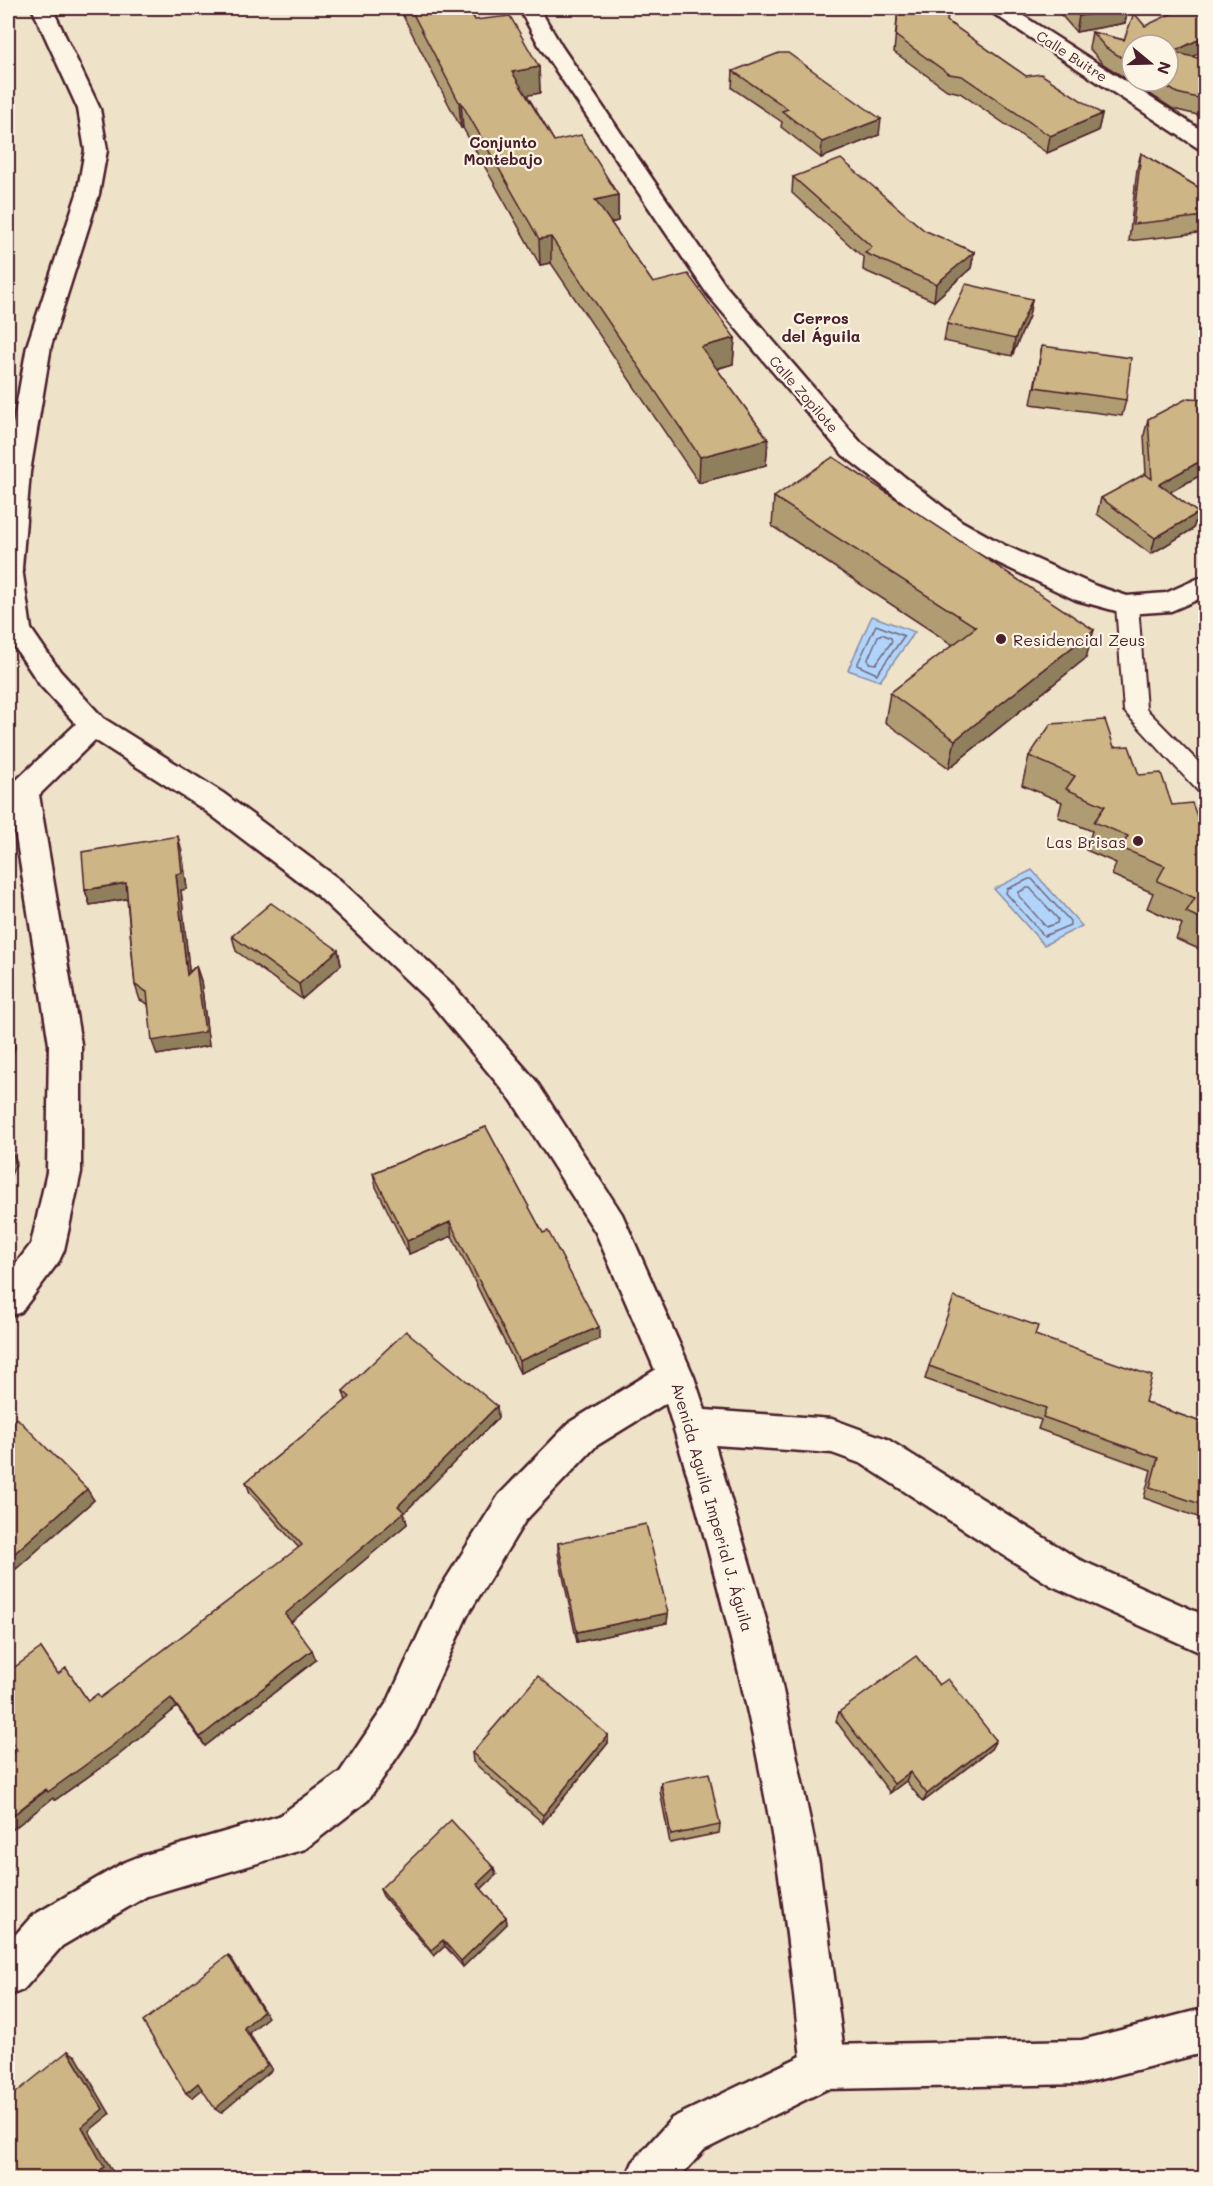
<svg xmlns="http://www.w3.org/2000/svg" width="1213" height="2186" font-family="Mali,sans-serif">
<style>
.water{fill:#b1d5fa;stroke:#888ca7;stroke-width:1.5}
.lines{fill:none;stroke-linecap:round;stroke-linejoin:round}
.shore{stroke:#73687e;stroke-width:1.5}
.lane-casing{stroke:#4a1f2b;stroke-width:4}
.street-casing{stroke:#4a1f2b;stroke-width:5}
.secondary-casing{stroke:#4a1f2b;stroke-width:5}
.lane{fill:#fcf5e5;fill-rule:evenodd}
.street{fill:#fcf5e5;fill-rule:evenodd}
.secondary{fill:#fcf5e5;fill-rule:evenodd}
.wall{fill:#b09c72;stroke:#4a1f2b;stroke-width:1.5;fill-rule:evenodd}
.shaded-wall{fill:#907f5d;stroke:#4a1f2b;stroke-width:1.5}
.building{fill:#cdb585;stroke:#4a1f2b;stroke-width:1.5}
.poi-dot{fill:#4a1f2b;stroke:#fcf5e5;stroke-width:2}
.labels{text-anchor:middle;dominant-baseline:central;stroke-width:4.5;stroke-linejoin:round;paint-order:stroke}
.far-street-label{font-size:14px;fill:#4a1f2b;stroke:#fcf5e5}
.far-neighbourhood-label{font-size:15px;font-weight:bold;fill:#4a1f2b;stroke:#fcf5e5}
.far-quarter-label{font-size:16px;font-weight:bold;fill:#4a1f2b;stroke:#fcf5e5}
.poi-label{font-size:16px;fill:#4a1f2b;stroke:#fcf5e5;text-anchor:start}
.street-label{font-size:16px;fill:#4a1f2b;stroke:#fcf5e5}
</style>
<rect width="100%" height="100%" fill="#eee2c8"/>
<filter id="ink" filterUnits="userSpaceOnUse"><feTurbulence type="fractalNoise" baseFrequency=".0167" numOctaves="2"/><feDisplacementMap in="SourceGraphic" scale="12" xChannelSelector="R" yChannelSelector="G"/><feConvolveMatrix kernelMatrix="1 2 1 2 8 2 1 2 1" color-interpolation-filters="sRGB"/></filter>
<g filter="url(#ink)">
<g class="water">
<path d="M 872,616 L 915,632 L 880,681 L 848,670 Z"/>
<path d="M 1032,870 L 1082,926 L 1044,945 L 994,889 Z"/>
</g>
<g class="lines">
<g class="shore">
<path d="M 876,625 L 904,636 L 877,674 L 857,665 Z"/>
<path d="M 882,634 L 891,638 L 892,641 L 876,664 L 869,663 L 868,659 L 878,636 Z"/>
<path d="M 1029,879 L 1032,879 L 1070,921 L 1070,925 L 1044,936 L 1006,893 L 1007,889 Z"/>
<path d="M 1027,888 L 1030,888 L 1058,919 L 1057,923 L 1046,927 L 1019,896 L 1019,892 Z"/>
</g>
<g class="lane-casing">
<path id="lane" d="M 1127,598 L 1134,600 L 1138,605 L 1146,709 L 1206,770 L 1206,793 L 1198,791 L 1124,711 L 1116,605 L 1120,600 Z"/>
</g>
<g class="street-casing">
<g id="street">
<path d="M 32,8 L 52,8 L 100,109 L 107,150 L 99,194 L 51,346 L 30,472 L 22,568 L 31,629 L 60,671 L 103,718 L 223,793 L 340,880 L 451,983 L 536,1081 L 622,1214 L 694,1377 L 705,1410 L 832,1419 L 887,1439 L 1078,1559 L 1206,1616 L 1206,1655 L 1050,1585 L 862,1464 L 832,1453 L 715,1445 L 774,1647 L 819,1864 L 846,2067 L 840,2083 L 824,2089 L 808,2083 L 802,2067 C 794,1999 788,1931 777,1863 C 751,1707 712,1554 666,1403 L 596,1446 L 525,1521 L 467,1616 L 416,1729 L 368,1800 L 305,1849 L 147,1896 L 62,1946 L 23,1990 L 8,1996 L 8,1943 L 32,1916 L 123,1863 L 138,1857 L 279,1816 L 340,1772 L 388,1701 L 439,1590 L 499,1495 L 570,1422 L 655,1370 L 596,1233 L 512,1101 L 429,1001 L 318,896 L 203,809 L 95,740 L 39,795 L 81,1044 L 81,1172 L 64,1250 L 59,1261 L 21,1312 L 8,1317 L 8,1274 L 31,1244 L 47,1172 L 49,1044 L 12,811 L 8,812 L 8,788 L 76,724 L 40,685 L 8,637 L 8,453 L 27,346 L 77,194 L 85,150 L 78,109 Z"/>
<path d="M 519,8 L 539,8 L 562,47 L 725,285 L 861,443 L 961,521 L 1004,545 L 1096,586 L 1127,596 L 1166,593 L 1206,575 L 1206,596 L 1171,611 L 1127,614 L 1076,600 L 986,557 L 943,533 L 843,455 L 708,295 L 540,47 Z"/>
<path d="M 988,8 L 1011,8 L 1206,133 L 1206,150 L 1198,148 L 991,12 Z"/>
</g>
</g>
<g class="secondary-casing">
<path id="secondary" d="M 1206,2008 L 1206,2052 L 1082,2084 L 827,2089 L 704,2150 L 679,2178 L 626,2178 L 633,2162 L 672,2118 L 824,2045 L 1082,2040 Z"/>
</g>
<use href="#lane" class="lane"/>
<use href="#street" class="street"/>
<use href="#secondary" class="secondary"/>
</g>
<g class="wall">
<path d="M 399,8 L 468,8 L 475,20 L 539,67 L 540,93 L 527,95 L 554,141 L 618,195 L 618,221 L 611,223 L 653,283 L 735,338 L 733,364 L 717,369 L 768,439 L 766,465 L 699,483 L 551,263 L 540,265 L 463,128 L 461,128 Z"/>
<path d="M 898,8 L 947,21 L 1026,76 L 1102,114 L 1098,131 L 1047,153 L 960,93 L 947,90 L 894,52 Z"/>
<path d="M 1055,8 L 1128,8 L 1125,23 L 1076,32 Z"/>
<path d="M 1145,26 L 1192,57 L 1206,60 L 1206,117 L 1173,109 L 1103,64 L 1089,48 L 1092,32 L 1124,40 ZM 1132,45 L 1168,81 L 1132,81 Z"/>
<path d="M 733,71 L 879,135 L 821,158 L 781,127 L 782,122 L 732,88 Z"/>
<path d="M 1141,153 L 1206,192 L 1206,232 L 1129,241 L 1137,169 Z"/>
<path d="M 793,177 L 974,252 L 971,268 L 934,301 L 863,270 L 864,258 L 792,193 Z"/>
<path d="M 1032,299 L 1029,316 L 1012,356 L 944,341 L 947,324 Z"/>
<path d="M 1042,346 L 1126,400 L 1122,416 L 1031,404 Z"/>
<path d="M 1206,399 L 1206,472 L 1170,492 L 1198,513 L 1193,529 L 1151,554 L 1097,514 L 1101,498 L 1146,475 L 1144,435 L 1148,419 Z"/>
<path d="M 774,497 L 1086,658 L 949,768 L 885,722 L 890,693 L 953,645 L 772,526 Z"/>
<path d="M 1206,631 L 1206,661 L 1197,648 L 1203,632 Z"/>
<path d="M 1114,747 L 1139,775 L 1172,805 L 1206,837 L 1206,952 L 1176,939 L 1182,924 L 1147,908 L 1153,893 L 1112,875 L 1116,863 L 1086,850 L 1092,831 L 1058,817 L 1062,802 L 1022,785 L 1029,756 Z"/>
<path d="M 182,852 L 187,889 L 181,890 L 189,972 L 196,966 L 201,981 L 209,1046 L 157,1055 L 148,1004 L 140,1000 L 135,985 L 127,899 L 90,905 L 85,890 Z"/>
<path d="M 232,936 L 338,950 L 341,965 L 302,999 L 236,951 Z"/>
<path d="M 486,1127 L 599,1339 L 520,1373 L 452,1236 L 409,1254 L 376,1187 L 373,1173 Z"/>
<path d="M 1035,1335 L 1145,1402 L 1206,1424 L 1206,1520 L 1144,1498 L 1151,1470 L 1038,1429 L 1041,1420 L 925,1379 L 929,1366 Z"/>
<path d="M 343,1391 L 497,1406 L 498,1418 L 404,1513 L 407,1524 L 291,1622 L 316,1660 L 205,1746 L 177,1707 L 120,1754 L 55,1800 L 53,1798 L 8,1833 L 8,1757 L 17,1750 L 41,1648 L 58,1674 L 66,1668 L 88,1701 L 100,1698 L 299,1548 L 250,1493 L 246,1482 L 346,1401 Z"/>
<path d="M 8,1426 L 94,1500 L 16,1569 L 8,1561 Z"/>
<path d="M 558,1543 L 668,1613 L 667,1623 L 577,1642 L 558,1553 Z"/>
<path d="M 939,1685 L 996,1740 L 991,1749 L 923,1802 L 906,1781 L 890,1793 L 836,1721 L 839,1712 Z"/>
<path d="M 608,1735 L 608,1743 L 543,1823 L 473,1762 L 472,1753 Z"/>
<path d="M 661,1782 L 720,1825 L 719,1833 L 670,1843 L 660,1791 Z"/>
<path d="M 496,1875 L 481,1889 L 506,1917 L 507,1924 L 463,1967 L 445,1946 L 434,1956 L 383,1896 L 380,1889 Z"/>
</g>
<g class="shaded-wall">
<path d="M 1128,8 L 1125,23 L 1076,32 L 1079,16 Z"/>
<path d="M 1206,36 L 1206,50 L 1169,68 L 1173,52 Z"/>
<path d="M 539,67 L 540,93 L 513,98 L 512,72 Z"/>
<path d="M 459,102 L 461,102 L 463,128 L 461,128 Z"/>
<path d="M 1102,114 L 1098,131 L 1047,153 L 1050,136 Z"/>
<path d="M 881,119 L 879,135 L 821,158 L 822,142 Z"/>
<path d="M 618,195 L 618,221 L 595,226 L 595,200 Z"/>
<path d="M 551,237 L 551,263 L 540,265 L 539,239 Z"/>
<path d="M 974,252 L 971,268 L 934,301 L 936,284 Z"/>
<path d="M 1032,299 L 1029,316 L 1012,356 L 1015,339 Z"/>
<path d="M 735,338 L 733,364 L 700,373 L 701,347 Z"/>
<path d="M 768,439 L 766,465 L 699,483 L 700,457 Z"/>
<path d="M 1206,458 L 1206,472 L 1154,501 L 1159,484 Z"/>
<path d="M 1198,513 L 1193,529 L 1151,554 L 1155,538 Z"/>
<path d="M 1094,630 L 1086,658 L 949,768 L 955,740 Z"/>
<path d="M 178,836 L 182,852 L 187,889 L 181,890 L 191,989 L 187,975 L 176,874 Z"/>
<path d="M 126,883 L 131,898 L 90,905 L 85,890 Z"/>
<path d="M 338,950 L 341,965 L 302,999 L 299,984 Z"/>
<path d="M 196,966 L 201,981 L 209,1046 L 157,1055 L 152,1041 Z"/>
<path d="M 9,1033 L 15,1047 L 8,1074 L 8,1038 Z"/>
<path d="M 10,1148 L 17,1162 L 8,1181 L 8,1154 Z"/>
<path d="M 450,1222 L 452,1236 L 409,1254 L 407,1241 Z"/>
<path d="M 599,1327 L 599,1339 L 520,1373 L 519,1361 Z"/>
<path d="M 497,1406 L 498,1418 L 404,1513 L 407,1524 L 289,1624 L 285,1614 L 398,1506 Z"/>
<path d="M 87,1489 L 94,1500 L 16,1569 L 8,1559 Z"/>
<path d="M 668,1613 L 667,1623 L 577,1642 L 577,1632 Z"/>
<path d="M 312,1650 L 316,1660 L 205,1746 L 200,1737 Z"/>
<path d="M 171,1698 L 177,1707 L 120,1754 L 55,1800 L 53,1798 L 8,1833 L 8,1819 Z"/>
<path d="M 608,1735 L 608,1743 L 543,1823 L 543,1815 Z"/>
<path d="M 996,1740 L 991,1749 L 923,1802 L 927,1794 Z"/>
<path d="M 910,1772 L 906,1781 L 890,1793 L 894,1784 Z"/>
<path d="M 494,1868 L 496,1875 L 478,1892 L 477,1884 Z"/>
<path d="M 506,1917 L 507,1924 L 463,1967 L 461,1961 Z"/>
<path d="M 443,1940 L 445,1946 L 434,1956 L 431,1950 Z"/>
<path d="M 228,1955 L 233,1961 L 268,2017 L 249,2033 L 272,2070 L 221,2113 L 215,2109 L 244,2028 Z"/>
<path d="M 68,2051 L 76,2056 L 110,2114 L 89,2131 L 112,2170 L 102,2178 L 90,2178 Z"/>
<path d="M 198,2083 L 204,2088 L 192,2098 L 186,2093 Z"/>
</g>
<g class="building">
<path d="M 410,8 L 468,8 L 475,20 L 510,16 L 539,67 L 512,72 L 554,141 L 581,135 L 618,195 L 595,200 L 653,283 L 688,274 L 735,338 L 701,347 L 768,439 L 700,457 L 551,237 L 539,239 L 461,102 L 459,102 Z"/>
<path d="M 898,8 L 949,8 L 947,21 L 1026,76 L 1041,74 L 1102,114 L 1050,136 L 962,76 L 949,74 L 896,36 Z"/>
<path d="M 1072,8 L 1127,8 L 1079,16 Z"/>
<path d="M 1183,8 L 1196,8 L 1206,13 L 1206,36 L 1173,52 L 1206,60 L 1206,100 L 1177,93 L 1158,81 L 1168,81 L 1168,45 L 1132,45 L 1132,64 L 1106,48 L 1092,32 L 1124,40 L 1134,13 L 1145,26 Z"/>
<path d="M 779,53 L 788,53 L 881,119 L 822,142 L 782,111 L 788,109 L 733,71 Z"/>
<path d="M 1141,153 L 1206,192 L 1206,216 L 1133,224 Z"/>
<path d="M 841,159 L 924,230 L 974,252 L 936,284 L 865,253 L 872,247 L 793,177 Z"/>
<path d="M 966,284 L 1032,299 L 1015,339 L 947,324 Z"/>
<path d="M 1042,346 L 1131,358 L 1126,400 L 1035,387 Z"/>
<path d="M 1188,398 L 1206,399 L 1206,458 L 1159,484 L 1198,513 L 1155,538 L 1101,498 L 1145,474 L 1152,479 L 1148,419 Z"/>
<path d="M 833,457 L 1094,630 L 955,740 L 890,693 L 976,627 L 774,497 Z"/>
<path d="M 1105,720 L 1114,747 L 1129,746 L 1139,775 L 1161,773 L 1172,805 L 1192,803 L 1205,837 L 1206,837 L 1206,921 L 1186,912 L 1195,898 L 1157,881 L 1165,866 L 1121,848 L 1128,836 L 1094,822 L 1105,806 L 1066,789 L 1075,776 L 1029,756 L 1051,724 Z"/>
<path d="M 178,836 L 182,873 L 176,874 L 187,975 L 196,966 L 205,1032 L 152,1041 L 147,992 L 135,985 L 126,883 L 85,890 L 82,852 Z"/>
<path d="M 271,903 L 338,950 L 299,984 L 232,936 Z"/>
<path d="M 486,1127 L 543,1233 L 548,1231 L 599,1327 L 519,1361 L 450,1222 L 407,1241 L 373,1173 Z"/>
<path d="M 954,1297 L 1038,1326 L 1035,1335 L 1152,1376 L 1145,1402 L 1206,1424 L 1206,1506 L 1150,1487 L 1158,1458 L 1043,1417 L 1046,1408 L 929,1366 Z"/>
<path d="M 406,1331 L 497,1406 L 398,1506 L 404,1512 L 285,1614 L 312,1650 L 200,1737 L 171,1698 L 113,1745 L 48,1792 L 46,1789 L 8,1819 L 8,1757 L 17,1750 L 8,1736 L 8,1672 L 41,1648 L 58,1674 L 66,1668 L 88,1701 L 97,1694 L 100,1698 L 302,1545 L 246,1482 L 350,1397 L 343,1391 Z"/>
<path d="M 17,1418 L 87,1489 L 8,1559 L 8,1426 Z"/>
<path d="M 646,1524 L 668,1613 L 577,1632 L 558,1543 Z"/>
<path d="M 916,1656 L 939,1685 L 948,1679 L 996,1740 L 927,1794 L 910,1772 L 894,1784 L 839,1712 Z"/>
<path d="M 538,1676 L 608,1735 L 543,1815 L 472,1753 Z"/>
<path d="M 709,1773 L 720,1825 L 671,1835 L 661,1782 Z"/>
<path d="M 451,1820 L 494,1868 L 477,1884 L 506,1917 L 461,1961 L 443,1940 L 431,1950 L 380,1889 Z"/>
<path d="M 228,1955 L 263,2011 L 244,2028 L 267,2065 L 215,2109 L 198,2083 L 186,2093 L 143,2022 Z"/>
<path d="M 68,2051 L 103,2109 L 82,2127 L 104,2167 L 90,2178 L 8,2178 L 8,2099 Z"/>
</g>
</g>
<g class="poi-dot">
<circle cx="1001" cy="639" r="6"/>
<circle cx="1138" cy="841" r="6"/>
</g>
<g class="labels">
<g class="far-street-label">
<text transform="translate(1072 56) rotate(33)">Calle Buitre</text>
<text transform="translate(804 394) rotate(49)">Calle Zopilote</text>
</g>
<g class="far-neighbourhood-label">
<text x="503" y="142">Conjunto<tspan x="503" dy="17">Montebajo</tspan></text>
</g>
<g class="far-quarter-label">
<text x="821" y="317">Cerros<tspan x="821" dy="18">del Águila</tspan></text>
</g>
<g class="poi-label">
<text x="1013" y="639">Residencial Zeus</text>
<text x="1126" y="841" text-anchor="end">Las Brisas</text>
</g>
<g class="street-label">
<text transform="translate(713 1507) rotate(74)">Avenida Aguila Imperial J. Águila</text>
</g>
</g>
<rect width="1213" height="2186" fill="none" stroke="#fcf5e5" stroke-width="30"/>
<rect x="15" y="15" width="1183" height="2156" fill="none" stroke="#4a1f2b" stroke-width="2" filter="url(#ink)"/>
<g transform="translate(1150 63) rotate(109)"><circle r="28" fill="#fcf5e5" stroke="#b59f9b" stroke-width="1.5"/>
<path d="M0-4.5L10 22L0 15L-10 22Z" fill="#4a1f2b"/>
<text y="-9" font-size="16" font-weight="bold" text-anchor="middle" fill="#4a1f2b">N</text>
</g>
</svg>
